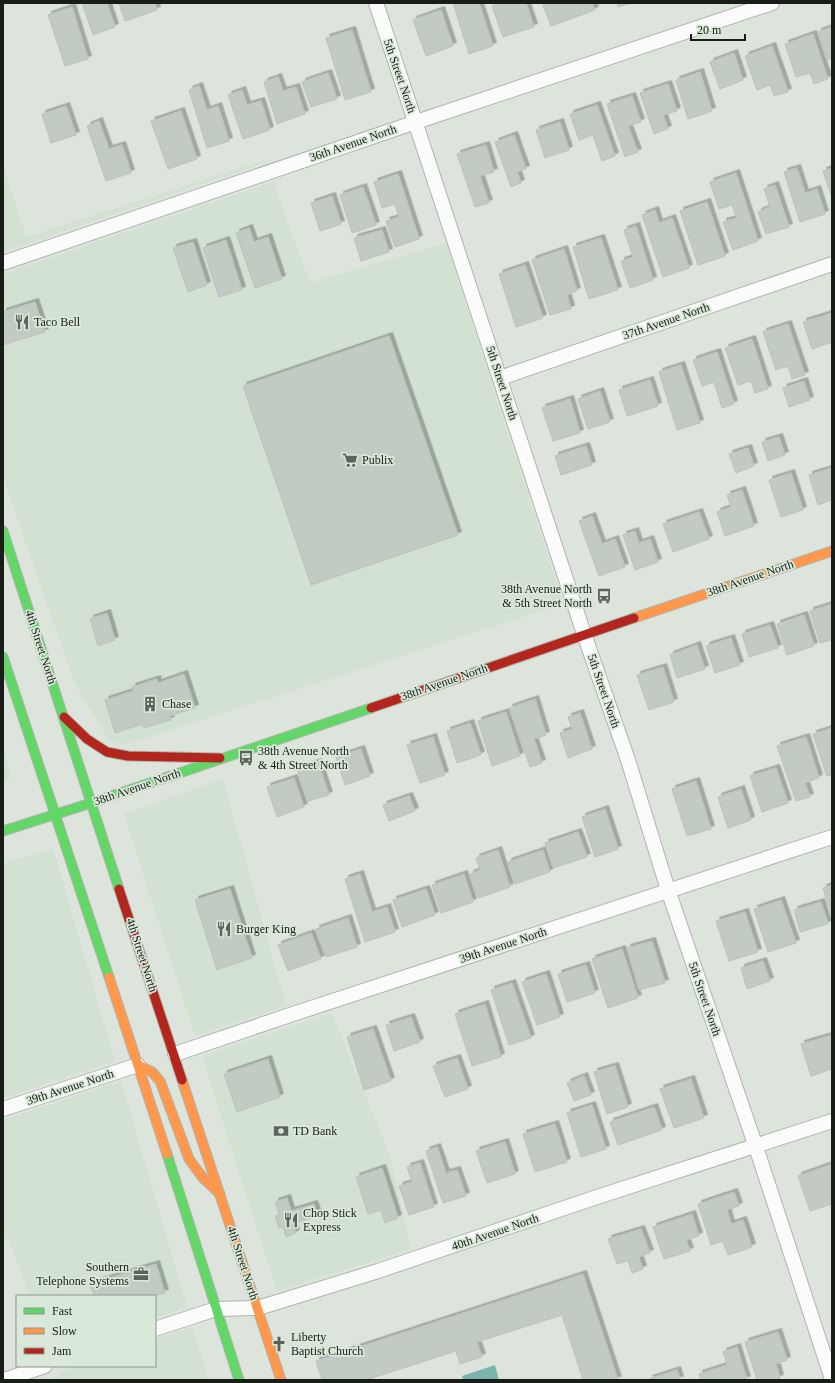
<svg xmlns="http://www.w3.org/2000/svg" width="835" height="1383" font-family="'Times New Roman',serif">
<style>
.built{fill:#d2e1d1}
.water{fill:#7bb5ac}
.building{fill:#c2cac4;stroke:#bac2bc;filter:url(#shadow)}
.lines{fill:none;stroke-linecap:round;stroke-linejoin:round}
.street-casing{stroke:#aeb5ae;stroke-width:16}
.fast-casing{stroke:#aeb5ae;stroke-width:11}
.slow-casing{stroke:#aeb5ae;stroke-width:11}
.jam-casing{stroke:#aeb5ae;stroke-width:11}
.street{stroke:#fafbfa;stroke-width:14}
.fast{stroke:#63d668;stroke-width:9}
.slow{stroke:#ff974d;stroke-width:9}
.jam{stroke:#b3261e;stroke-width:9}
.labels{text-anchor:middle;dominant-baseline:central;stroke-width:3.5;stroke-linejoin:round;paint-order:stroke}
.street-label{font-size:12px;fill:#181d17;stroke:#d9e8d8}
.poi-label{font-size:12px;fill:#181d17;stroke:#d9e8d8;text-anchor:start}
</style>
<defs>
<filter id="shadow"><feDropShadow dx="3.5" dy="-3.5" stdDeviation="0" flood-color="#0004"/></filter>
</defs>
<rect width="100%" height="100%" fill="#dce4dc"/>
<g class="built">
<path d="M 265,160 L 266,162 L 3,252 L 3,165 L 26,237 Z"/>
<path d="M 273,182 L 310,283 L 446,243 L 563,604 L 124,745 L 109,741 L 74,681 L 3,478 L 3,274 Z"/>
<path d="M 3,749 L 12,777 L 3,780 Z"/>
<path d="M 223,779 L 286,1006 L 195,1036 L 124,814 Z"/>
<path d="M 53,849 L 115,1061 L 3,1098 L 3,863 Z"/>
<path d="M 332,1013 L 390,1156 L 411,1249 L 277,1291 L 202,1056 Z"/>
<path d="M 121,1081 L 187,1307 L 155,1318 L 155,1296 L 30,1296 L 8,1238 L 3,1239 L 3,1120 Z"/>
<path d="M 193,1327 L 208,1380 L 47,1380 L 60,1376 L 59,1372 L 78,1366 L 155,1366 L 155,1340 Z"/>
</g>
<path class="water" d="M 495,1365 L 499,1380 L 463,1380 L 462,1376 Z"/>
<g class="building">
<path d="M 82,3 L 107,3 L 115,27 L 93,35 Z"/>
<path d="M 119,3 L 155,3 L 157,10 L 125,21 Z"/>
<path d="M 453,3 L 479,3 L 493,46 L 469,54 Z"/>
<path d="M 501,3 L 526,3 L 534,27 L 503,37 L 492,6 Z"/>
<path d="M 549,3 L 592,3 L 595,10 L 551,26 L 543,5 Z"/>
<path d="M 617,3 L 631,3 L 618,7 Z"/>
<path d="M 72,7 L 88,59 L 65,66 L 48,15 Z"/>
<path d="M 441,10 L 453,46 L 426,56 L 413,20 Z"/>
<path d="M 832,27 L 832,58 L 827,60 L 818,32 Z"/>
<path d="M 352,30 L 371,92 L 345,100 L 326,38 Z"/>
<path d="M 813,34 L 828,79 L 814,84 L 810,73 L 796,77 L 785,44 Z"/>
<path d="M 772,46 L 788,92 L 774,96 L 770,85 L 757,90 L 745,56 Z"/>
<path d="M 734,53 L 743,80 L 720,89 L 710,62 Z"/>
<path d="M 700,72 L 712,111 L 688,119 L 676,80 Z"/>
<path d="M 328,73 L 337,99 L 311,107 L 302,82 Z"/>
<path d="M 278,77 L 283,91 L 296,87 L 305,114 L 277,124 L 264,82 Z"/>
<path d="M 668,84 L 677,111 L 663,115 L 668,129 L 654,134 L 640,93 Z"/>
<path d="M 199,86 L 207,110 L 218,106 L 229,141 L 207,148 L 189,90 Z"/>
<path d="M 242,90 L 247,105 L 261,101 L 270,130 L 243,139 L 228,95 Z"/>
<path d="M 632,96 L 641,122 L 628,126 L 638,152 L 625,157 L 607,104 Z"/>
<path d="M 597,105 L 615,156 L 602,161 L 593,135 L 579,140 L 570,114 Z"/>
<path d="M 66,106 L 76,135 L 51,143 L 42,114 Z"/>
<path d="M 181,111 L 197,159 L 168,169 L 151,121 Z"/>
<path d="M 99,121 L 109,149 L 122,145 L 131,173 L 106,181 L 87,126 Z"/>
<path d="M 560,122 L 569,150 L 545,158 L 536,130 Z"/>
<path d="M 514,135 L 526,169 L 517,172 L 521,183 L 511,187 L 495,142 Z"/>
<path d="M 486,145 L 494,172 L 480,176 L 489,203 L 475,207 L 457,154 Z"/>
<path d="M 797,168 L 805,193 L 817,189 L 825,214 L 800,222 L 784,172 Z"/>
<path d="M 832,168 L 832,198 L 823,171 Z"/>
<path d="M 736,173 L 758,241 L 733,250 L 723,222 L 737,218 L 732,205 L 719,209 L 710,182 Z"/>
<path d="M 398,174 L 419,239 L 395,247 L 386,221 L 399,217 L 395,204 L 382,208 L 374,182 Z"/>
<path d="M 775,185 L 789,227 L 766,234 L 758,212 L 770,207 L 764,189 Z"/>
<path d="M 363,187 L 376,225 L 352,233 L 340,195 Z"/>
<path d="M 332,196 L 341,224 L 320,231 L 311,203 Z"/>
<path d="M 707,202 L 725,256 L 698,265 L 680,211 Z"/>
<path d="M 655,210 L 659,223 L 672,218 L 689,268 L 663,277 L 642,215 Z"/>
<path d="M 636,226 L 653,280 L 630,288 L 621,261 L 633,257 L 624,230 Z"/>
<path d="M 249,228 L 254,242 L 268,237 L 282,279 L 255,288 L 236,233 Z"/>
<path d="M 382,230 L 389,252 L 361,261 L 354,238 Z"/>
<path d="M 601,238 L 618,290 L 589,299 L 573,247 Z"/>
<path d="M 226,240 L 242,290 L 219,297 L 203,248 Z"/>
<path d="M 193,242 L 207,285 L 188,292 L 173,248 Z"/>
<path d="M 564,249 L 577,291 L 567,295 L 571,309 L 550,315 L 532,260 Z"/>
<path d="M 525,265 L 543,318 L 516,327 L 499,274 Z"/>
<path d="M 35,302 L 45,332 L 3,345 L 3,312 Z"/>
<path d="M 832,313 L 832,342 L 812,349 L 803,322 Z"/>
<path d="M 788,324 L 805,375 L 792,379 L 788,366 L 776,370 L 763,332 Z"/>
<path d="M 389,336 L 458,535 L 311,585 L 243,386 Z"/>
<path d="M 752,339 L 768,389 L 755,393 L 751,381 L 738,385 L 725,348 Z"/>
<path d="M 717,352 L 734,404 L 722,408 L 714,382 L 702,386 L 693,360 Z"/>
<path d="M 681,365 L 700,423 L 677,430 L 659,372 Z"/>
<path d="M 650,380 L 658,406 L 627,416 L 619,390 Z"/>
<path d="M 804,381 L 810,400 L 789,407 L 783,388 Z"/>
<path d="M 600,391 L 610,422 L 588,429 L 578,399 Z"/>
<path d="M 570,399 L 580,433 L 553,441 L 542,408 Z"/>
<path d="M 779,437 L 785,455 L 768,461 L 762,442 Z"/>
<path d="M 586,446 L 592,465 L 561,475 L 555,456 Z"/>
<path d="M 748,448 L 754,466 L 736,473 L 729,454 Z"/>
<path d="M 832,468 L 832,500 L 818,505 L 809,475 Z"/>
<path d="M 791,473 L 803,510 L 781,517 L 769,480 Z"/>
<path d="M 742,490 L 754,526 L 725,536 L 717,512 L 731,507 L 727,495 Z"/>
<path d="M 699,512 L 709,539 L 673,552 L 663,524 Z"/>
<path d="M 592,516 L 602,544 L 615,539 L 625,567 L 599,576 L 579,521 Z"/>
<path d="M 635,531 L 639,543 L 650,539 L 658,562 L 635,570 L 623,535 Z"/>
<path d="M 832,604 L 832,640 L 820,643 L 810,611 Z"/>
<path d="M 107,613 L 115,640 L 98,646 L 90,619 Z"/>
<path d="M 804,615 L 814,646 L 787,655 L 777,624 Z"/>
<path d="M 770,625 L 778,648 L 749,657 L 742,634 Z"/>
<path d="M 731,638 L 740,665 L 715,673 L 706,646 Z"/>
<path d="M 697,645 L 705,669 L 677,678 L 670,655 Z"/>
<path d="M 663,667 L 674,702 L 649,710 L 637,675 Z"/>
<path d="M 184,674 L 195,708 L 169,716 L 171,720 L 144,728 L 142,724 L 115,733 L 105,700 L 133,691 L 132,687 L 157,679 L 158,683 Z"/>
<path d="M 535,699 L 546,735 L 534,739 L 542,763 L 530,767 L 509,708 Z"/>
<path d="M 506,712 L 520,756 L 492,766 L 478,721 Z"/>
<path d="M 580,713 L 592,749 L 568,758 L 560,733 L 572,729 L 568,717 Z"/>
<path d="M 470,723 L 481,755 L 457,763 L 447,731 Z"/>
<path d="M 832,728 L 832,775 L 827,776 L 813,734 Z"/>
<path d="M 433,737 L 445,775 L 420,783 L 407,745 Z"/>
<path d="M 806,737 L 819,778 L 805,783 L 810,797 L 796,801 L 777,746 Z"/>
<path d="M 361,749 L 370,776 L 345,785 L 336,757 Z"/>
<path d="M 318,762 L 329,795 L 308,801 L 297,769 Z"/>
<path d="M 776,768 L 788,803 L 762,812 L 750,776 Z"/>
<path d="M 294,778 L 304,807 L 277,817 L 267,787 Z"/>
<path d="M 696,781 L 711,829 L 687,836 L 672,789 Z"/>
<path d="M 741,789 L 751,820 L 728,828 L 718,797 Z"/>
<path d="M 409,796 L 415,811 L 389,821 L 383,805 Z"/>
<path d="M 605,809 L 618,849 L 595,857 L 582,817 Z"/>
<path d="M 578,832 L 587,857 L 553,868 L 545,843 Z"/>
<path d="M 498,850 L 510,887 L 478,898 L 470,874 L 480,870 L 476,858 Z"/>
<path d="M 543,850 L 550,872 L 515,884 L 508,862 Z"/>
<path d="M 360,874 L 372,912 L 387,907 L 395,932 L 365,942 L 345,879 Z"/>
<path d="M 464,874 L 473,902 L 441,913 L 432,885 Z"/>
<path d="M 832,885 L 832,915 L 823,888 Z"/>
<path d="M 230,889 L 252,958 L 217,970 L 195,900 Z"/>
<path d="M 426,889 L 435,915 L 402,927 L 393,900 Z"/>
<path d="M 781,900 L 796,943 L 768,952 L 754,909 Z"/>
<path d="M 821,902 L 828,924 L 800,932 L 794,910 Z"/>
<path d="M 745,912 L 758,952 L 729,961 L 716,921 Z"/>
<path d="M 348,918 L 357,947 L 326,957 L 316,929 Z"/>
<path d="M 311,933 L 321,959 L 288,971 L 278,945 Z"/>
<path d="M 652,941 L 665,983 L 639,990 L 627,948 Z"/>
<path d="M 622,949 L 638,998 L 608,1008 L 592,959 Z"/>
<path d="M 763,961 L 770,981 L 747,989 L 741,968 Z"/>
<path d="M 586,965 L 595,993 L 567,1002 L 558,974 Z"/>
<path d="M 546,974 L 560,1017 L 537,1025 L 522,982 Z"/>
<path d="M 512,983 L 531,1038 L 509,1045 L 491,990 Z"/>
<path d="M 485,1004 L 501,1057 L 472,1066 L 455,1014 Z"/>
<path d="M 411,1017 L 420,1042 L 394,1051 L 386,1025 Z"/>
<path d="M 373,1029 L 391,1081 L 364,1090 L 347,1037 Z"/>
<path d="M 832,1035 L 832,1069 L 811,1076 L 801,1044 Z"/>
<path d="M 457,1058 L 468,1089 L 445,1097 L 433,1066 Z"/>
<path d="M 268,1059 L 280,1097 L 237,1112 L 224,1074 Z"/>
<path d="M 615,1066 L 628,1107 L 607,1114 L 594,1072 Z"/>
<path d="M 584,1076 L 591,1095 L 574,1101 L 567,1083 Z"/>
<path d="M 691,1079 L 704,1118 L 674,1128 L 660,1089 Z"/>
<path d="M 592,1105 L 606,1149 L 581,1157 L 567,1113 Z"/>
<path d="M 654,1107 L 662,1130 L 618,1145 L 610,1122 Z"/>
<path d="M 555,1124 L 567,1162 L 535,1172 L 523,1134 Z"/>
<path d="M 505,1142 L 515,1174 L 487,1183 L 476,1151 Z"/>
<path d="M 437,1147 L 446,1173 L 457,1170 L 466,1196 L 443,1203 L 426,1151 Z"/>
<path d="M 420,1163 L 434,1207 L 409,1215 L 399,1186 L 412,1182 L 407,1167 Z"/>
<path d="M 832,1164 L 832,1204 L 810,1211 L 798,1176 Z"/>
<path d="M 382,1168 L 398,1218 L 385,1223 L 381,1210 L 368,1214 L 356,1177 Z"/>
<path d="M 734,1192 L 739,1206 L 727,1210 L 731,1224 L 743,1220 L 752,1247 L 728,1255 L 723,1241 L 711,1245 L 698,1204 Z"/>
<path d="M 287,1198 L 291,1211 L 314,1204 L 318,1216 L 293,1224 L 296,1233 L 286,1237 L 283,1227 L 279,1228 L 275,1216 L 279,1215 L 275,1202 Z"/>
<path d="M 692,1214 L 699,1236 L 686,1240 L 690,1251 L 664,1259 L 653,1227 Z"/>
<path d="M 641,1229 L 650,1253 L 639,1257 L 643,1269 L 632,1273 L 628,1261 L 617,1264 L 608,1239 Z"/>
<path d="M 156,1264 L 165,1293 L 153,1296 L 94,1296 L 90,1284 Z"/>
<path d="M 583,1274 L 618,1380 L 583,1380 L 562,1315 L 477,1342 L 482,1357 L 460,1364 L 456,1351 L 366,1380 L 322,1380 L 316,1361 Z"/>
<path d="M 778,1332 L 787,1360 L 776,1364 L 780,1378 L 775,1380 L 757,1380 L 745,1342 Z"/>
<path d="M 737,1347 L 747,1380 L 701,1380 L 699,1374 L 727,1365 L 723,1352 Z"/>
<path d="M 677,1370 L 680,1380 L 650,1380 L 649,1379 Z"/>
</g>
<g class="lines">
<g class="street-casing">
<g id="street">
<path d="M 376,3 L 584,634 L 628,760 L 668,890 L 756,1147 L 832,1379"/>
<path d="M 3,263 L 416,122 L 772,3"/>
<path d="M 500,378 L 832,264"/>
<path d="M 175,1054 L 290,1015 L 832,837"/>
<path d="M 3,1109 L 138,1065"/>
<path d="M 155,1329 L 216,1309 L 258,1308 L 378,1271 L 597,1197 L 832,1121"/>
<path d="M 4,1380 L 45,1366"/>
</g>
</g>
<g class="fast-casing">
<g id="fast">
<path d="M 3,531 L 119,889"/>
<path d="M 3,657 L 109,977"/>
<path d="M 3,831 L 91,803 L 371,708"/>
<path d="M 167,1154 L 239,1380"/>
</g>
</g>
<g class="slow-casing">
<g id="slow">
<path d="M 634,618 L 832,551"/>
<path d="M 109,977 L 167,1154"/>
<path d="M 138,1065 L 152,1072 L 160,1081 L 189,1159 L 203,1178 L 220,1194"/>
<path d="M 182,1080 L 281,1380"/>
</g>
</g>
<g class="jam-casing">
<g id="jam">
<path d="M 371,708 L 634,618"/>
<path d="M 64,717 L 87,739 L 107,752 L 128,756 L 220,758"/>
<path d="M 119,889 L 182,1080"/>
</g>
</g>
<use href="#street" class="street"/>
<use href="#fast" class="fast"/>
<use href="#slow" class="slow"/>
<use href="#jam" class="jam"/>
</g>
<defs>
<g id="restaurant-bare" transform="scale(1.2)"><path d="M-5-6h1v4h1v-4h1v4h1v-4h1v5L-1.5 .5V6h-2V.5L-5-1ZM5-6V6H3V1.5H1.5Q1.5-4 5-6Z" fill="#5d635c" stroke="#d9e8d8" stroke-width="2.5" paint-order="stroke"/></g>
<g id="supermarket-bare" transform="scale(1.2)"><path d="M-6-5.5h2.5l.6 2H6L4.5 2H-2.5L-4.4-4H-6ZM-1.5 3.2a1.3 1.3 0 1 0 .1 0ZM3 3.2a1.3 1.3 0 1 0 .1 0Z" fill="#5d635c" stroke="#d9e8d8" stroke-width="2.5" paint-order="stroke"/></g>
<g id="bus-bare" transform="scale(1.2)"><path d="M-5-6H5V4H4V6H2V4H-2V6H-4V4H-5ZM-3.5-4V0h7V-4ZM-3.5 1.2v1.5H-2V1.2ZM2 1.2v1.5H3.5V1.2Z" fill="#5d635c" stroke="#d9e8d8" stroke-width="2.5" paint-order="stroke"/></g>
<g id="building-bare" transform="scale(1.2)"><path d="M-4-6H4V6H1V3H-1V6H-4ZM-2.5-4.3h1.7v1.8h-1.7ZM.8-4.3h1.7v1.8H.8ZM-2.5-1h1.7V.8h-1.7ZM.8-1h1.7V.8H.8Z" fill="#5d635c" stroke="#d9e8d8" stroke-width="2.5" paint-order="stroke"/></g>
<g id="bank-bare" transform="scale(1.2)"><path d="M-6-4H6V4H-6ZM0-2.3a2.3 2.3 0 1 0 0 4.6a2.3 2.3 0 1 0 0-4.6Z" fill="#5d635c" stroke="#d9e8d8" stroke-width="2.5" paint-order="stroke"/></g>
<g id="office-bare" transform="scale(1.2)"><path d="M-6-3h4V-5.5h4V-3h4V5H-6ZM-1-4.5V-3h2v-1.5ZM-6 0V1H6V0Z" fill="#5d635c" stroke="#d9e8d8" stroke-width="2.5" paint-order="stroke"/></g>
<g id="church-bare" transform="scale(1.2)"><path d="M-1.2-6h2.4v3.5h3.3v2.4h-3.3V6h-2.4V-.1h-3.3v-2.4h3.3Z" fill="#5d635c" stroke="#d9e8d8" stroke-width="2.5" paint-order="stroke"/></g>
</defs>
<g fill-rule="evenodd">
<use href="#restaurant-bare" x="22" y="322"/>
<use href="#supermarket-bare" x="350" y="460"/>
<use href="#bus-bare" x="604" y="596"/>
<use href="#building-bare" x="150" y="704"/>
<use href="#bus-bare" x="246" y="758"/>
<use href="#restaurant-bare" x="224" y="929"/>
<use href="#bank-bare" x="281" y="1131"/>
<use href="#restaurant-bare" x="291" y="1220"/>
<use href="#office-bare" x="141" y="1274"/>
<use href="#church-bare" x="279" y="1344"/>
</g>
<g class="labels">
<g class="street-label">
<text transform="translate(400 76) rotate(71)">5th Street North</text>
<text transform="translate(353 143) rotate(-19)">36th Avenue North</text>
<text transform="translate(666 321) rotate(-19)">37th Avenue North</text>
<text transform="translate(502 383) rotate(72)">5th Street North</text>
<text transform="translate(750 578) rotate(-19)">38th Avenue North</text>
<text transform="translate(41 647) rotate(72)">4th Street North</text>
<text transform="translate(444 682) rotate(-19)">38th Avenue North</text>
<text transform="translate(604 691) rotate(71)">5th Street North</text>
<text transform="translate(137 787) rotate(-19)">38th Avenue North</text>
<text transform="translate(503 945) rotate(-18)">39th Avenue North</text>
<text transform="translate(142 955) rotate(72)">4th Street North</text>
<text transform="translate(705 999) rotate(71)">5th Street North</text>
<text transform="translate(70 1087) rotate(-18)">39th Avenue North</text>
<text transform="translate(495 1232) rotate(-19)">40th Avenue North</text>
<text transform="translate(243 1263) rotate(72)">4th Street North</text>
</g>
<g class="poi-label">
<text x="34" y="322">Taco Bell</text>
<text x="362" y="460">Publix</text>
<text x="592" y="589" text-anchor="end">38th Avenue North<tspan x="592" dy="14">&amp; 5th Street North</tspan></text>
<text x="162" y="704">Chase</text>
<text x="258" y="751">38th Avenue North<tspan x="258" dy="14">&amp; 4th Street North</tspan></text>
<text x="236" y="929">Burger King</text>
<text x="293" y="1131">TD Bank</text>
<text x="303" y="1213">Chop Stick<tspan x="303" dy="14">Express</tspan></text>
<text x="129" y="1267" text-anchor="end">Southern<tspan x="129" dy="14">Telephone Systems</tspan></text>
<text x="291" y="1337">Liberty<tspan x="291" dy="14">Baptist Church</tspan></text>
</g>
</g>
<rect width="835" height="1383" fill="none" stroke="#181d17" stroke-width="8"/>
<rect x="16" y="1295" width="140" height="72" fill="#d9e8d8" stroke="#8c978b"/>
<rect x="24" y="1308" width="20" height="6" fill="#63d668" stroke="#8c978b"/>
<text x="52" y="1315" font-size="12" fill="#181d17">Fast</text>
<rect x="24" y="1328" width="20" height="6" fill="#ff974d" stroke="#8c978b"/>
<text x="52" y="1335" font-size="12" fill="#181d17">Slow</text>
<rect x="24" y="1348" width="20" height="6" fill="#b3261e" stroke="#8c978b"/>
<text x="52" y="1355" font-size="12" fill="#181d17">Jam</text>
<path d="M691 34v6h54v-6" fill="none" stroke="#181d17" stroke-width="2"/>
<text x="697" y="34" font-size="12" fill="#181d17" stroke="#d9e8d8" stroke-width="3" paint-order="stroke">20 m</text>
</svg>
